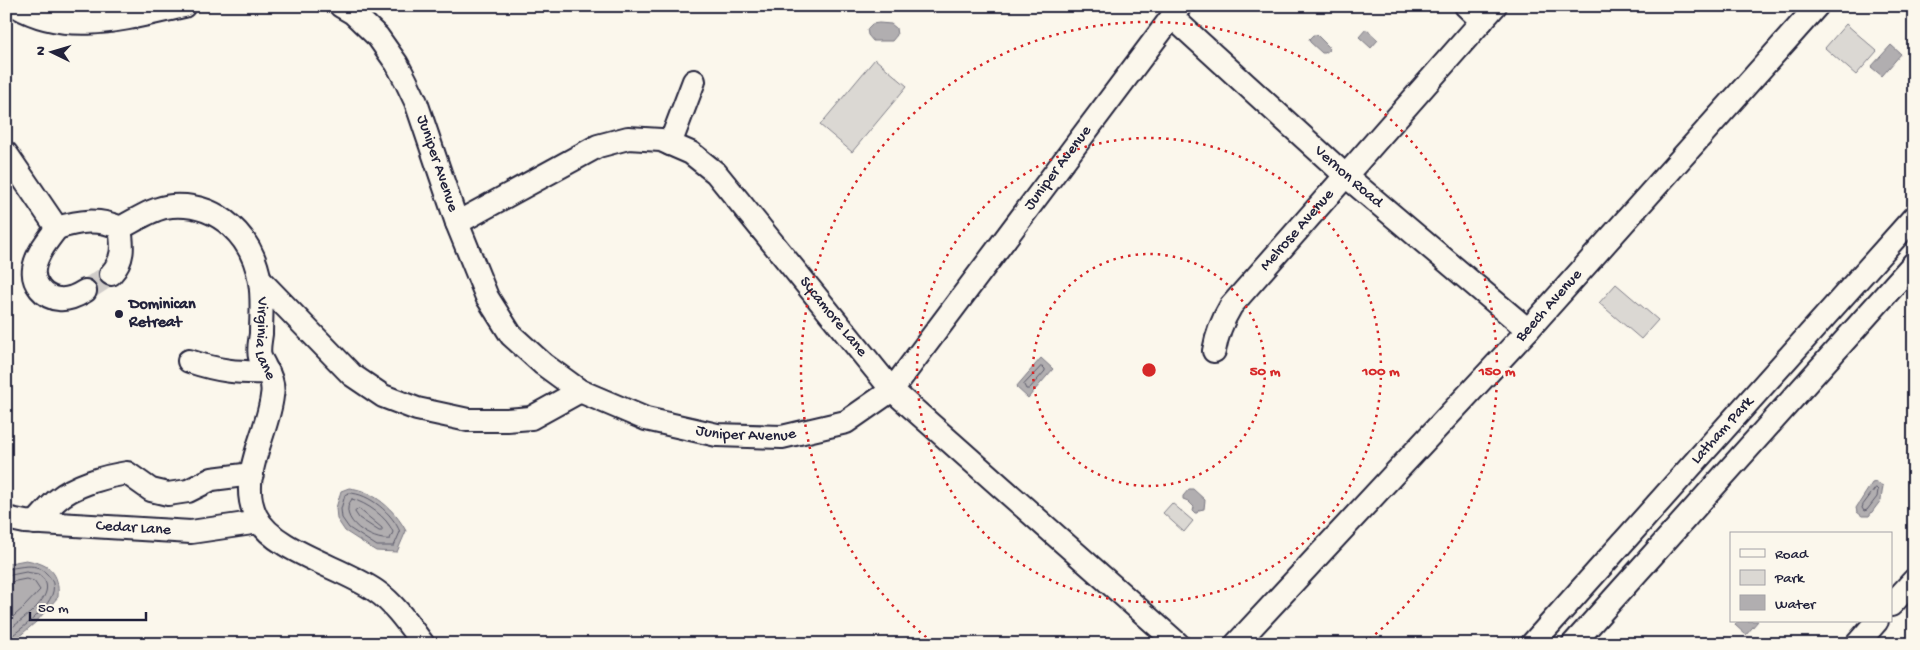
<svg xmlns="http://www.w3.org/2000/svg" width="1920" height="650" font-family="'Gochi Hand',sans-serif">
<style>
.green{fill:#dbd8d3;stroke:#7e7d87}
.water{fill:#b1aeb0;stroke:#787681}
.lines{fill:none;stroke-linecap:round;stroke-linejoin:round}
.shore{stroke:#5b5a6a;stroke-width:1}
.minor-tunnel{stroke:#d0ccc9;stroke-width:22;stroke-dasharray:22 11;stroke-linecap:butt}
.minor-casing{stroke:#22223b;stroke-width:26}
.minor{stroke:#fbf7ec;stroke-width:22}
.ring{fill:none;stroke:#d62828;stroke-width:2.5;stroke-dasharray:2.5 5}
.poi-dot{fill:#22223b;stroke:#fbf7ec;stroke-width:2}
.labels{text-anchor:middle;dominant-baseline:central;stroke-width:5;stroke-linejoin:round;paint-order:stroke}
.street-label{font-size:16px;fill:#22223b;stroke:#fbf7ec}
.poi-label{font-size:16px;font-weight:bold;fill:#22223b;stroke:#fbf7ec;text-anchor:start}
.centre{fill:#d62828;stroke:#fbf7ec;stroke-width:2.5}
.ring-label{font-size:15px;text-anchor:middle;font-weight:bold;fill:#d62828;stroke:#fbf7ec;stroke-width:5;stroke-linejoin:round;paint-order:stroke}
</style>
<rect width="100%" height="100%" fill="#fbf7ec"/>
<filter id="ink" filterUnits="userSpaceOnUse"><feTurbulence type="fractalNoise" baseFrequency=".02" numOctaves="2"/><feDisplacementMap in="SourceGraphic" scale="10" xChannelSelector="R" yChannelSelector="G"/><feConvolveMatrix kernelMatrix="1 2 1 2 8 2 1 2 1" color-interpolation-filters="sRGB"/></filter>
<g filter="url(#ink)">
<g class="green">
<path d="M 1846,24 L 1877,51 L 1856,75 L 1825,48 Z"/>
<path d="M 875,59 L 907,86 L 852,152 L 820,125 Z"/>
<path d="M 1616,284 L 1658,320 L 1641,339 L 1599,303 Z"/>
<path d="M 1172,503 L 1193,521 L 1184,532 L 1163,513 Z"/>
</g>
<g class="water">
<path d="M 879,23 L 891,24 L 896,28 L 897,35 L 892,41 L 873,41 L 868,35 L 867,29 L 872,24 Z"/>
<path d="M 1366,29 L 1378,40 L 1371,48 L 1359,37 Z"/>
<path d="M 1313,35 L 1317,35 L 1328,46 L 1329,50 L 1325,53 L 1322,53 L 1310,42 L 1309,39 Z"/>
<path d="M 1891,45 L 1901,54 L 1882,76 L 1871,67 Z"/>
<path d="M 1041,358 L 1053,369 L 1028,398 L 1016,387 Z"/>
<path d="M 1876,482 L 1883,486 L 1881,500 L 1869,516 L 1862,516 L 1857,512 L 1856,508 L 1872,483 Z"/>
<path d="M 349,488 C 373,490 395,510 406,531 L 397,552 L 376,551 L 345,531 L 337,519 L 336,508 L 341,491 Z"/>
<path d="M 1189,489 L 1193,489 L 1205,500 L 1204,509 L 1199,510 L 1197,513 L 1195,513 L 1193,511 L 1194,507 L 1188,501 L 1183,499 L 1183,496 Z"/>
<path d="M 26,560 C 49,564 60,572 58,597 L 36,622 L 10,644 L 6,644 L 6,565 L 10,563 Z"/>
<path d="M 1738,621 L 1758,621 L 1746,635 L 1735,625 Z"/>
</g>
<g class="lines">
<g class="shore">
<path d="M 1042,366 L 1045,369 L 1045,371 L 1029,389 L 1026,389 L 1024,385 Z"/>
<path d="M 1876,488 L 1878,490 L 1877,497 L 1867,510 L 1864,511 L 1862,508 L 1863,505 Z"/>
<path d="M 349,493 C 369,493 393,514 400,532 L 394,546 L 377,546 L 349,528 L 342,518 L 341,509 L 345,495 Z"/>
<path d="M 352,499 C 367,503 387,517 393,532 L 390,539 C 373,542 335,519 352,499 Z"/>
<path d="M 359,509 L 382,528 L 382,531 L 379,531 L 359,518 L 355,512 Z"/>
<path d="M 6,569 C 25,567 38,560 51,579 C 64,599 23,627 9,638 L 8,644"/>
<path d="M 6,576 L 26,572 L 38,574 C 65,592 21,620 6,632"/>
<path d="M 6,583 L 26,579 L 34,581 L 40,590 L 23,608 L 6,623"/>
</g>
<path class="minor-tunnel" d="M 85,291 L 111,274"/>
<g class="minor-casing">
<g id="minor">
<path d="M 16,6 C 69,37 128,18 184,6"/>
<path id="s1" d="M 341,6 L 353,13 L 378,37 L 397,64 L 406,81 L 416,102 L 457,223 L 487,297 L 511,335 L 543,364 L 580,391 L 646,419 L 717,435 L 782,437 L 846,422 L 892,390 L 1180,6"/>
<path d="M 1466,6 L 1482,21"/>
<path id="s2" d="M 1172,17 L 1346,176 L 1528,330"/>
<path d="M 670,144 L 694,81"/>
<path id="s3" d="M 6,153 L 57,228 C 79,221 99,218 120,228 C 136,220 155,207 172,206 C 219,203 253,237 260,282 C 263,299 261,317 261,334 C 260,341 258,350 260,357 C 261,360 264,364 265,367 C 270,375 274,386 272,396 C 268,434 237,478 256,516 C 273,551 342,567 376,591 C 395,604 409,625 423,644"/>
<path id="s4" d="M 457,223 L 598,146 L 628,138 L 661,140 L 691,153 L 716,173 L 892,390 L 1178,644"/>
<path d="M 57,228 C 48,240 36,254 34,269 C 32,283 44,298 59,299 C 68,300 77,296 85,291"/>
<path d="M 111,274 C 124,260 123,246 120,228"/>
<path d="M 260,280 L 352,375 L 383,396 L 417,409 L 468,420 L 507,420 L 531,418 L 580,391"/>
<path id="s5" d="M 1214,351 C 1217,334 1222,321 1231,306 L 1495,6"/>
<path d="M 189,361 C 219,371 237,373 268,372"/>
<path id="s6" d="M 6,518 L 25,522 L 191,532 L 259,522"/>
<path d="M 35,523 C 43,515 49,507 57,500 C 74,485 106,476 127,473 L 151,490 L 168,494 L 188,491 L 212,479 L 252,474"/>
<path d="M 1891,605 L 1914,580"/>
<path id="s7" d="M 1236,644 L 1528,330 L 1817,6"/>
<path id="s8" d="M 1532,644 L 1914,217"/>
<path d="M 1573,644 L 1914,263"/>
<path d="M 1857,644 L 1877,621"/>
</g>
</g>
<use href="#minor" class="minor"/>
</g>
</g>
<g class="ring">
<circle cx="1149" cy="370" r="116"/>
<circle cx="1149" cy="370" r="232"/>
<path d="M932 642A348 348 0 1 1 1366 642"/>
</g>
<circle class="poi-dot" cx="119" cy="314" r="5"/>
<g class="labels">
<g class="street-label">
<text stroke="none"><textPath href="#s1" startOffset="189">Juniper Avenue</textPath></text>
<text stroke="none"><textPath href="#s1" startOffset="1074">Juniper Avenue</textPath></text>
<text stroke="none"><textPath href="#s2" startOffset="238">Vernon Road</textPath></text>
<text stroke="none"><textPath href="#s5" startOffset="149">Melrose Avenue</textPath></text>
<text stroke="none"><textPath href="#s7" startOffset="461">Beech Avenue</textPath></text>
<text stroke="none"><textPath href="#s4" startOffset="475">Sycamore Lane</textPath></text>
<text stroke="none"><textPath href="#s3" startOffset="398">Virginia Lane</textPath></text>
<text stroke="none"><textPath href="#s1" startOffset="639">Juniper Avenue</textPath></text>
<text stroke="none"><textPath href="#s8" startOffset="286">Latham Park</textPath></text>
<text stroke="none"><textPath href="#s6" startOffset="128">Cedar Lane</textPath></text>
</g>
<g class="poi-label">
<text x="129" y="305">Dominican<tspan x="129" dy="18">Retreat</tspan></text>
</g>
</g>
<circle cx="1149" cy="370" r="8" class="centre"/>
<g class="ring-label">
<text x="1265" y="375">50 m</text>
<text x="1381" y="375">100 m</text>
<text x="1497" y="375">150 m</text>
</g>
<rect width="1920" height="650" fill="none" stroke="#fbf7ec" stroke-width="25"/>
<rect x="12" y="12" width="1895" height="625" fill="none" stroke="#22223b" stroke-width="2" filter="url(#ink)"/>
<rect x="1730" y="532" width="162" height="90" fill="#fbf7ec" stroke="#a4a2a5"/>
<rect x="1740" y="549" width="25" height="8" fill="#fbf7ec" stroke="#a4a2a5"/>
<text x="1775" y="558" font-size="15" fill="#22223b">Road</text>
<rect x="1740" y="570" width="25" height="15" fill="#dbd8d3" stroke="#a4a2a5"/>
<text x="1775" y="582" font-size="15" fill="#22223b">Park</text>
<rect x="1740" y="595" width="25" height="15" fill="#b1aeb0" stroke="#a4a2a5"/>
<text x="1775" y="608" font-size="15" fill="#22223b">Water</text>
<g transform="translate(52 52) rotate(275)" stroke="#fbf7ec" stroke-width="4" paint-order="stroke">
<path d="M0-4L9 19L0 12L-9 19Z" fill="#22223b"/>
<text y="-8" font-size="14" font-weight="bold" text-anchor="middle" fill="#22223b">N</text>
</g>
<path d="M30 612v8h116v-8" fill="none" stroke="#22223b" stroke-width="2.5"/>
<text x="38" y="612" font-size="15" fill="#22223b" stroke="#fbf7ec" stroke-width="4" paint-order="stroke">50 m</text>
</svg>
